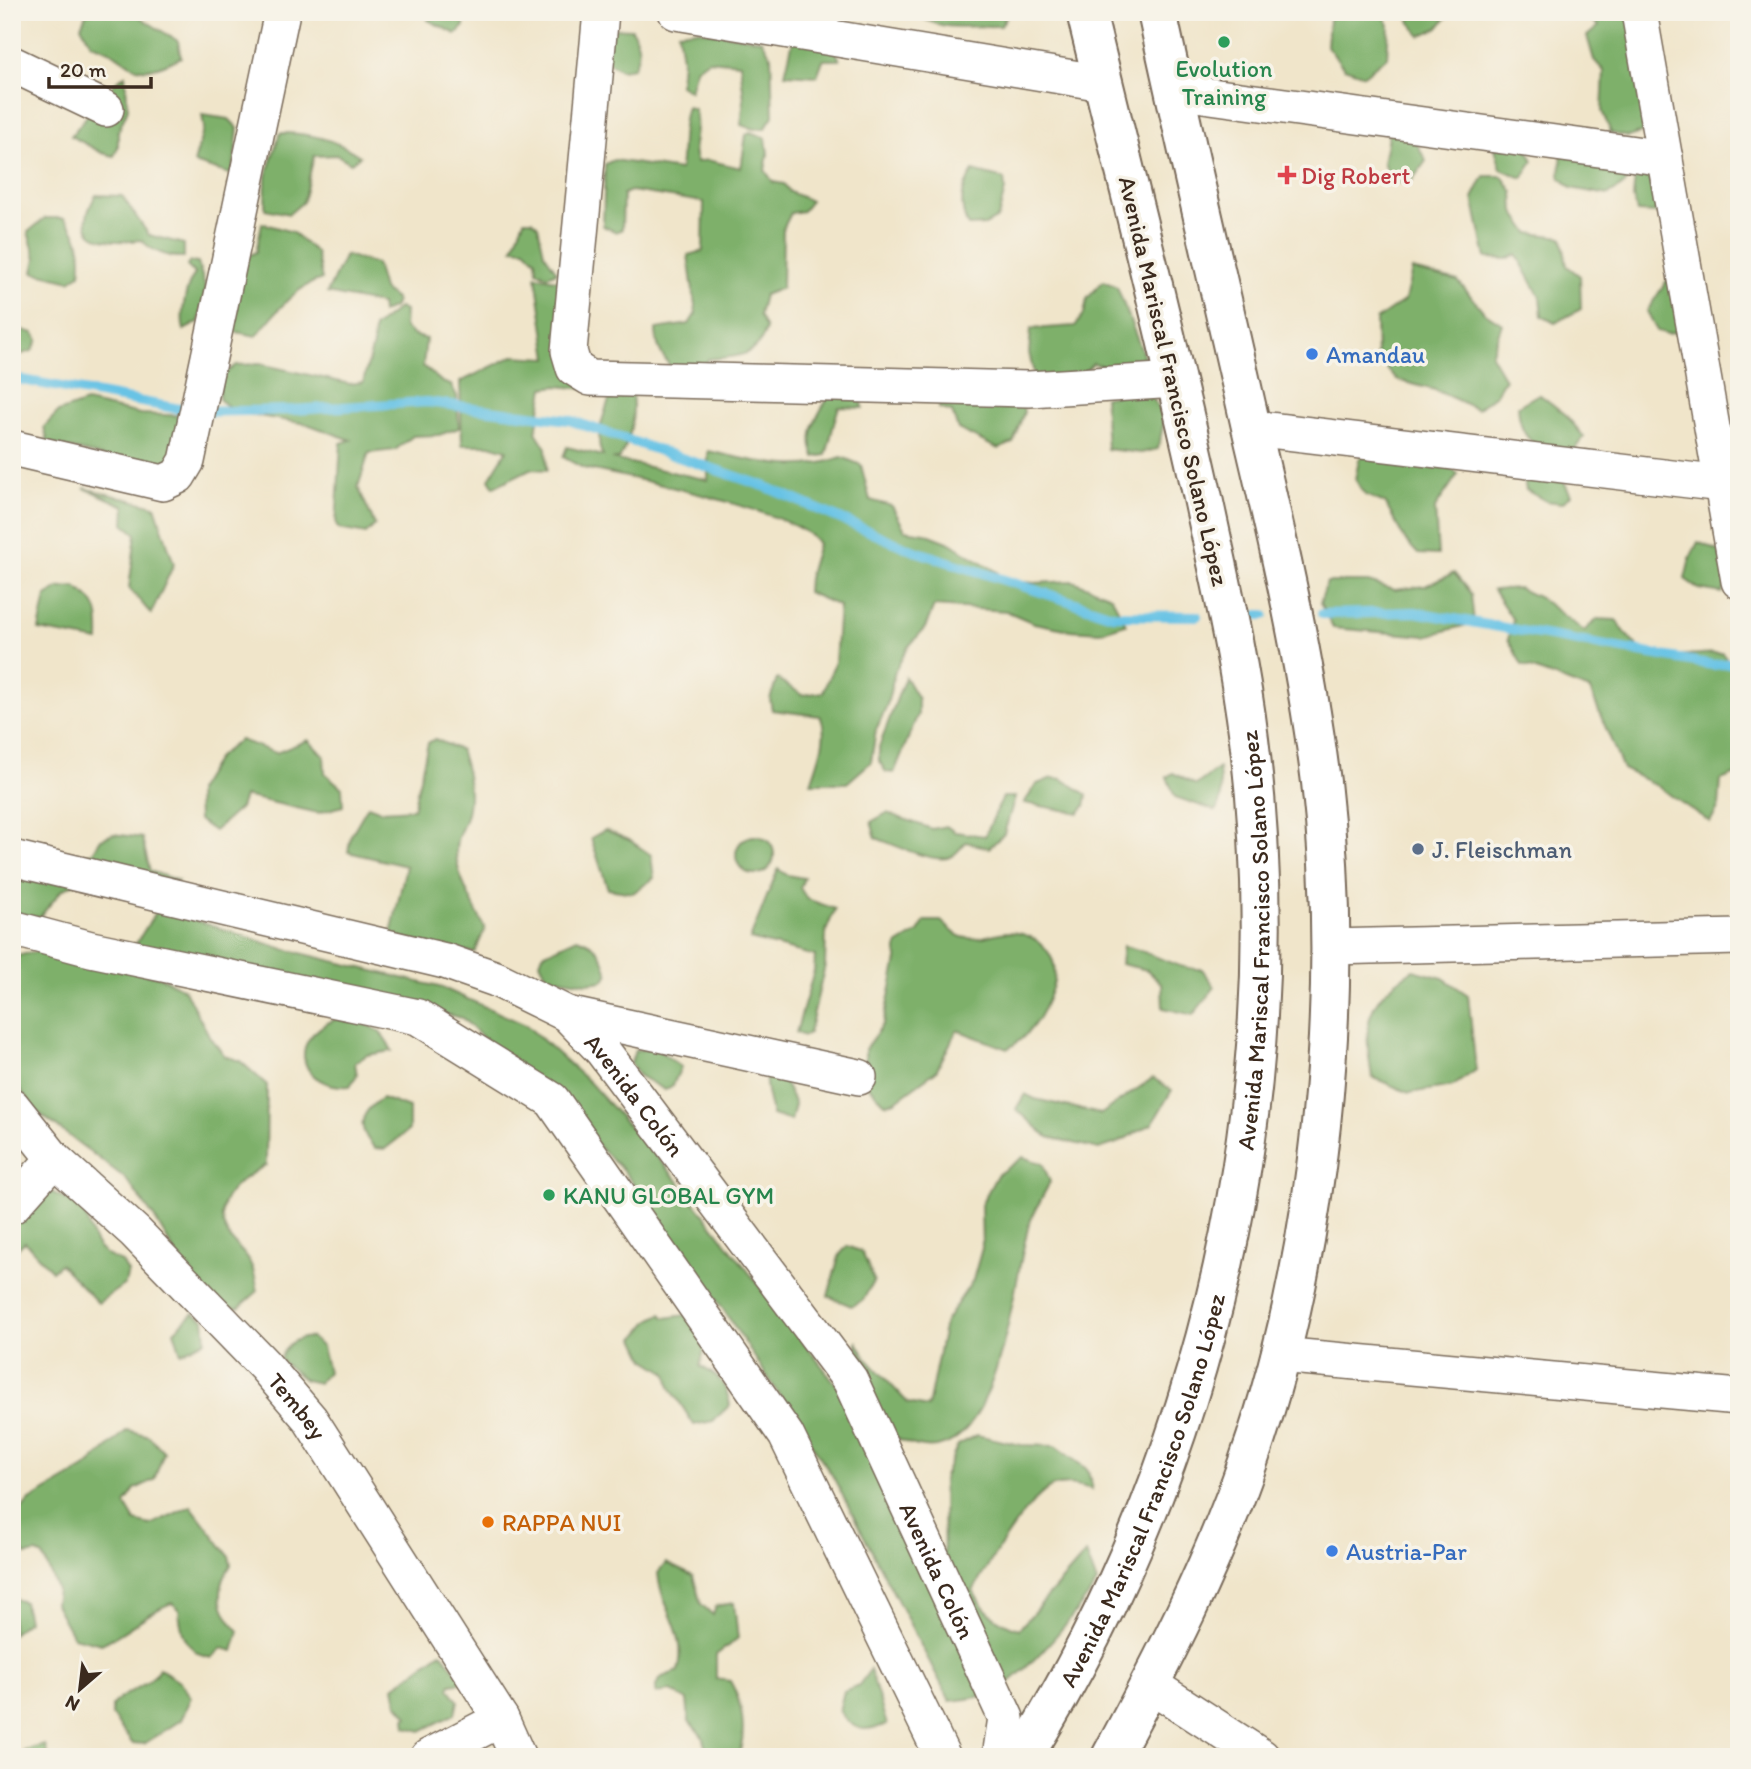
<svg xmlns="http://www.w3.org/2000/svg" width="1751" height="1769" font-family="Itim,sans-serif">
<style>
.forest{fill:#7eb06b;stroke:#5c6d44;stroke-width:2}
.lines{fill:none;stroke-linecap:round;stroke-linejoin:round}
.stream{stroke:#67c3e5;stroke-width:10}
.minor-casing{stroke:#7a6b5a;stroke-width:38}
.primary-casing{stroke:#7a6b5a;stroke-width:42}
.minor{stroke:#fff;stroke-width:35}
.primary{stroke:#fff;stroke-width:38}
.leisure-dot{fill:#2e9e5b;stroke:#f7f3e8;stroke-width:2.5}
.health-dot{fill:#e0444e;stroke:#f7f3e8;stroke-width:2.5}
.shop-dot{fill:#3f7fe0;stroke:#f7f3e8;stroke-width:2.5}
.service-dot{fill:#5c6f8a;stroke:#f7f3e8;stroke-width:2.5}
.food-dot{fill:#e8710a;stroke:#f7f3e8;stroke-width:2.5}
.labels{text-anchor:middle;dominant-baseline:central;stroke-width:7;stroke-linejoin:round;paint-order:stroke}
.leisure-label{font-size:24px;fill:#27864d;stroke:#f7f3e8}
.health-label{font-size:24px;fill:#be3a42;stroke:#f7f3e8;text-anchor:start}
.shop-label{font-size:24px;fill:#366cbe;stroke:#f7f3e8;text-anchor:start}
.street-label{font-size:24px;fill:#3b2a1e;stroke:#f7f3e8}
.service-label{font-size:24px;fill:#4e5e75;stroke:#f7f3e8;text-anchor:start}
.food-label{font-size:24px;fill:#c56008;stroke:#f7f3e8;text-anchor:start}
</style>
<rect width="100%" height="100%" fill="#f7f3e8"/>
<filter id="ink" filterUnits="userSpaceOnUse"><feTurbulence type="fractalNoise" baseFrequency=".0143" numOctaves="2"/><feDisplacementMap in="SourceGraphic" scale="14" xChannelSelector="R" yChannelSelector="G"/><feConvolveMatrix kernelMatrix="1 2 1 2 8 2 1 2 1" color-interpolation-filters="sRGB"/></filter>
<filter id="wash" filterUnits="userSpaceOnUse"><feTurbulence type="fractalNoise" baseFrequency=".00686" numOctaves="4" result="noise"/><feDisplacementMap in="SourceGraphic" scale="28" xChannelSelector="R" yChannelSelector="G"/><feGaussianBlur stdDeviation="1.57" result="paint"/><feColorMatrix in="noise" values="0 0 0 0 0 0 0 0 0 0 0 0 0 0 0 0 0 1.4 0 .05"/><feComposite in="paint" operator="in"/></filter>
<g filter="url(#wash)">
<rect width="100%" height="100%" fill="#f0e5ca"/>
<g class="forest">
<path d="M 87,12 L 141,12 L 141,18 L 178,41 L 181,57 C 125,86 136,56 91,44 L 81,26 Z"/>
<path d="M 427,12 L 499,12 L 496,17 L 465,13 L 464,26 L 456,34 L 428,20 Z"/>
<path d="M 1009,12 L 1001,26 C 970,25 939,33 915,13 Z"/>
<path d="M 1333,12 L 1382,12 L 1389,25 L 1387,57 L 1364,75 L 1344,68 L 1327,46 L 1329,19 Z"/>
<path d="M 1404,12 L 1451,12 L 1438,28 L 1420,36 Z"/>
<path d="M 1580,12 L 1631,12 L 1650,130 L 1628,137 L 1611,133 L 1602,111 L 1604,71 L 1594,60 L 1587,36 L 1599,26 Z"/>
<path d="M 610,28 L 632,29 C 639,44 642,52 633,68 L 621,70 L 605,61 Z"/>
<path d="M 697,30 L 762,40 L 771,56 L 773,116 L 765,128 L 755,129 L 741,125 L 744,99 L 740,63 L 708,60 L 696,69 L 690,91 L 680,85 L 682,59 L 678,32 Z"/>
<path d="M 825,30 L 840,60 L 823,60 L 817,76 L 785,74 L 795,32 Z"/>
<path d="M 125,75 L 128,109 L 118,132 L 118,147 L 114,156 L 102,153 L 71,136 L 90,112 L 109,97 L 113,84 Z"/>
<path d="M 687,107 L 694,109 C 701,127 689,145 697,162 L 707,160 L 741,168 L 746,135 L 750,132 L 766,138 L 768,154 L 765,170 L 773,182 L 784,184 L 790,192 L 811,201 L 803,211 L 791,213 L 783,229 L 782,288 L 764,295 L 759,315 L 766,329 C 757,358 735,357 708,359 L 702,370 L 670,366 C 660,353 656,345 656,329 L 689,324 L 696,313 L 688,255 L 703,251 L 704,202 L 631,191 L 623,194 L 622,229 L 616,232 L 603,226 L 605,164 L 614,160 L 680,170 C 683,149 680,126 687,107 Z"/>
<path d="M 202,115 L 229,119 L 238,128 L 233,175 L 194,163 L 204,127 Z"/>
<path d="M 1390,126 L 1411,133 L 1426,161 L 1410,183 L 1392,182 L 1383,163 Z"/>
<path d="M 280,133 C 310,133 335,139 360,156 L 351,163 L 337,155 L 314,156 L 303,202 L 289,214 L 265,209 L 266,176 Z"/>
<path d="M 1525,144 L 1533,161 L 1522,178 L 1501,169 L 1495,148 Z"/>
<path d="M 1562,151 L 1634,171 L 1625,184 L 1608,195 L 1571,188 L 1560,177 Z"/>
<path d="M 1654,168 L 1657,213 L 1637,212 L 1633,198 L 1635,176 Z"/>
<path d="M 973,171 L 1004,179 L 1005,190 L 998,218 L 985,225 L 968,226 C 959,207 961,188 973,171 Z"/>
<path d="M 1484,176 L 1502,176 L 1513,192 L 1514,212 L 1529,233 L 1562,237 L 1567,266 L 1580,276 L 1581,309 L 1555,323 L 1542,316 L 1540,297 L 1517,255 L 1507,259 L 1486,258 L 1473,198 Z"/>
<path d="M 96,195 L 122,196 L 149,235 L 184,244 L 184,257 C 170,258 150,251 142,240 C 104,244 69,241 96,195 Z"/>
<path d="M 45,218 L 64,218 C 80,236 83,250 80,274 L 70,281 L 33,272 L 36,258 L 28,232 Z"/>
<path d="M 524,220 L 532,220 L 538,226 L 544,253 L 557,272 L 547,276 L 537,271 L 536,260 L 525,249 L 513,248 Z"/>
<path d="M 262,223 L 292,232 L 316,252 L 322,279 C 292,288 276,313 256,336 L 231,331 L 240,260 L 256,252 Z"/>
<path d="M 345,255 L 376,264 L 383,289 L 396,300 L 395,306 L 382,313 L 381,304 L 327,293 Z"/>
<path d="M 189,262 L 198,263 L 206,289 L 199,322 L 184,330 C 180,318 185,286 195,274 L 187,266 Z"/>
<path d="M 1412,270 L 1458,281 L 1484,312 L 1502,324 L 1491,355 L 1505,379 L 1495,395 L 1477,409 L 1435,390 L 1397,380 L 1377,358 L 1376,320 L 1405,300 Z"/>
<path d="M 1673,271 L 1691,328 L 1668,334 L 1657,331 L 1647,311 Z"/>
<path d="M 536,276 L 581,285 L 579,359 L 607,391 L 557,386 L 544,388 L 536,432 L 546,448 L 547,470 L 530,469 L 494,487 L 489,479 L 507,450 L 490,445 L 462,445 L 460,382 L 513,356 L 548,358 Z"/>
<path d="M 1103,281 L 1117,287 L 1145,359 L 1110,368 L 1093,363 L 1072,385 L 1037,386 L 1029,353 L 1031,329 L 1075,326 L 1084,314 L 1087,299 Z"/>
<path d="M 399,308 L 405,311 L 404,327 L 413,335 L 426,339 L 423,366 L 442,382 L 451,385 L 457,396 L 459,428 L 439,435 L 413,436 L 395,450 L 369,453 L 358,487 L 375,525 L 366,534 L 339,529 L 336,525 L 341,443 L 351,440 L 307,424 L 235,412 L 219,399 L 220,377 L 236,365 L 260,364 L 350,384 L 363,382 L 373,345 L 374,328 Z"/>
<path d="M 12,327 L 34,333 L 38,340 L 32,351 L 19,355 L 12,351 Z"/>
<path d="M 842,377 L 859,381 L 863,408 L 839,407 C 833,423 831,439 826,455 L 815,457 C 802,428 827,401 842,377 Z"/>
<path d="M 943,377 L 1021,399 L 1024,412 L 1013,443 L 998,449 L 958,429 L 952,412 L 939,408 Z"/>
<path d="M 613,388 L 630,388 C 637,408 631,441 619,459 L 612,459 L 708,480 L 708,451 C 754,461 797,474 842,457 L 861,465 L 870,500 L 892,506 L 905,530 L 925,533 L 948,542 L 996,571 L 1004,580 L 1034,583 L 1073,581 L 1111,596 L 1126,624 L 1100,632 L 1070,630 L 1034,623 L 1006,611 L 934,606 L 925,628 L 908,647 L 895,671 L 887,705 L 876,730 L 871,762 L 847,783 L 811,783 C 817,763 830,735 820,716 L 772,710 L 770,699 L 777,679 L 803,695 L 823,692 L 835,662 L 839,606 L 807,592 L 808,578 L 818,544 C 803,512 623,476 583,468 L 563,457 L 567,447 L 603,456 C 592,436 607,409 613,388 Z"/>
<path d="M 1146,389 L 1165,417 L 1158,449 L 1141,453 L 1107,449 L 1104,397 Z"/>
<path d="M 1539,394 L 1565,414 L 1584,437 L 1568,457 L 1551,457 L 1571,495 L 1562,503 L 1546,501 L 1526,490 L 1523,474 L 1550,457 C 1528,439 1520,436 1518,406 Z"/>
<path d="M 86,402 L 140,414 L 188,416 L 182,476 L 48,443 L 44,427 L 58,412 Z"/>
<path d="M 1365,452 L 1437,460 L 1458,474 L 1435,508 L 1438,555 L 1418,554 L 1405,540 L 1385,503 L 1365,495 L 1355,479 L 1359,460 Z"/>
<path d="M 84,488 L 155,506 L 174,564 L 151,614 L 129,588 L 136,534 L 124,524 L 125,506 Z"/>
<path d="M 1698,542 L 1719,551 L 1728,578 L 1722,593 L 1699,589 L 1685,579 L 1690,558 Z"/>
<path d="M 1454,573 L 1471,594 L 1474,623 L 1426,636 L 1333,628 L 1320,603 L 1327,582 L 1368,582 L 1395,590 L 1425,586 Z"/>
<path d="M 75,587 C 99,602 100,613 99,641 L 39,630 L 46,596 L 59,588 Z"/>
<path d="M 1518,588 L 1540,598 L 1584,631 L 1597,619 L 1616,620 C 1623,629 1634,647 1645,653 C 1657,659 1705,653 1722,653 L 1734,669 L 1739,649 L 1739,773 L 1721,780 L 1719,806 L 1710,822 L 1654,784 L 1623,769 L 1590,690 L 1522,665 L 1508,639 L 1513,620 L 1493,590 Z"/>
<path d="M 905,677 L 918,699 L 918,714 L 894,773 L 886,772 L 879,761 L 879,747 Z"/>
<path d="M 435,739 L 460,750 C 468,773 473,796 465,820 C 463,827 458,834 457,841 C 451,871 474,903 485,929 L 475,952 L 452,952 L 391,934 L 406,866 L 348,852 L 351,835 L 368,806 L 381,811 L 413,809 L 428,743 Z"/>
<path d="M 240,740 L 276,753 L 308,740 L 324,756 L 325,773 L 342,788 L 343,806 L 318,813 L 244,796 L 240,808 L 214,831 L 198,820 L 197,791 L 218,757 Z"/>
<path d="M 1219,768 L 1221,798 L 1216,811 L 1175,797 L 1167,777 L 1173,773 L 1196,785 Z"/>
<path d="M 1052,778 L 1062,779 L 1087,795 L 1085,806 L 1079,813 L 1024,803 L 1037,784 Z"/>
<path d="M 1003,797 L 1015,797 L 1004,834 L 989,848 L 966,842 C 961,847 957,854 950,857 C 933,864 893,844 876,838 L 871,822 L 887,813 L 932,829 L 946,826 L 955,832 L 985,836 Z"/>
<path d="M 605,830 L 629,840 L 651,855 L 654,878 L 633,893 L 608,889 L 591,838 Z"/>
<path d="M 113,834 L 142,838 L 150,871 L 179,881 L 77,882 L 61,891 L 40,917 L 12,913 L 12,882 L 93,852 L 101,839 Z"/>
<circle cx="755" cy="855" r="19"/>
<path d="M 778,869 L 787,875 L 804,878 L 800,888 L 807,899 L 835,909 L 826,931 L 825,965 L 809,1033 L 804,1036 L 796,1033 L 814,971 L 815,956 L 750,939 Z"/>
<path d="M 158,908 L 284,949 L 443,988 L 526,1025 L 590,1083 L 674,1176 L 846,1397 L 944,1583 L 943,1479 L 958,1445 L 977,1435 L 1021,1445 L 1055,1446 L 1088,1470 L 1092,1489 C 1078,1485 1068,1482 1054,1486 C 1030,1494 986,1568 973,1591 C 983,1610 998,1623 1019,1629 L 1086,1553 L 1097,1583 C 1077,1613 1035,1663 1007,1684 C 991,1696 970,1699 950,1701 L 832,1475 L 719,1303 L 623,1170 L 462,1018 L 262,972 L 134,947 Z"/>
<path d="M 925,921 L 941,921 C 947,926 954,935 962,937 C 979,942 993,932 1009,932 C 1043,934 1063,960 1051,991 C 1042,1016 1030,1036 1007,1049 L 957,1030 L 936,1071 L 895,1101 L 886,1104 L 866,1084 L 865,1049 L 883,1024 L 897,960 L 897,945 L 918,932 Z"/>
<path d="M 577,938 C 598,945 602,953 608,974 L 603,981 L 587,983 L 547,977 L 540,962 L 543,954 Z"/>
<path d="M 1123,946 C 1150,950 1174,970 1202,969 L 1215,987 L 1193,1015 L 1163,1008 L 1162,984 L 1147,970 L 1121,964 Z"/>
<path d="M 51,948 L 160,977 L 184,989 L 211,1039 L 225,1056 L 240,1061 L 267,1085 L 266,1165 C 240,1179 208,1201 228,1235 C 234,1246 247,1253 251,1265 C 255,1273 256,1283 258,1291 L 239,1308 L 206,1306 L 154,1217 L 125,1178 L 36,1111 L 12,1079 L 12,957 Z"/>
<path d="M 1413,970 L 1443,978 L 1468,995 L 1476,1070 L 1453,1086 L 1409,1093 L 1372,1077 C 1363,1023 1364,1001 1413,970 Z"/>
<path d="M 336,1019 C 364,1025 379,1021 392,1051 L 367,1055 L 355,1063 L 357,1075 L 350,1086 C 304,1090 281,1042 336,1019 Z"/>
<path d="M 657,1049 L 681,1067 L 673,1085 L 665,1090 L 638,1075 L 631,1063 L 635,1050 Z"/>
<path d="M 776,1066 L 795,1104 L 791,1121 L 772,1115 C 770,1102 764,1087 766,1075 Z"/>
<path d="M 1153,1078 L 1172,1090 L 1152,1124 L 1117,1143 L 1099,1149 L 1048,1137 L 1016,1109 L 1025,1094 L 1035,1099 L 1101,1114 Z"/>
<path d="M 382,1098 L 409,1108 L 409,1130 L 385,1149 L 375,1148 C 356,1128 359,1113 382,1098 Z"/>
<path d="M 1023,1157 L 1043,1164 L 1050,1182 C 1043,1196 1034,1211 1029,1225 C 1013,1276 1000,1466 918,1446 C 900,1442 885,1434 876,1417 C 863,1395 855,1367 857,1342 L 866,1358 L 908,1403 L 928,1407 L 945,1322 L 973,1280 L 982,1248 L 981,1205 L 997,1175 Z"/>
<path d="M 45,1189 L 83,1207 C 92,1236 92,1252 122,1262 L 128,1272 L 125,1284 L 98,1303 L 60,1264 L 52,1271 L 25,1242 L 12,1253 L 12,1208 Z"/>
<path d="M 847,1246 L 862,1252 L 874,1280 L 863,1300 L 851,1306 L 828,1296 L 839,1256 Z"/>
<path d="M 193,1313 L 204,1319 L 206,1340 L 181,1353 L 174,1331 Z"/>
<path d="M 661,1314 L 665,1318 L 693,1314 L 705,1346 L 700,1366 C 719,1376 726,1383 730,1405 L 713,1421 L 694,1425 L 670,1387 L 667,1373 L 645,1359 L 635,1338 L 650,1320 Z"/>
<path d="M 311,1337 L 322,1347 L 328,1372 L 318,1383 L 305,1380 L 280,1360 C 285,1344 294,1338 311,1337 Z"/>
<path d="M 127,1430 L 149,1436 L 164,1452 L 154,1480 L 135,1489 L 125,1504 L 135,1521 L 150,1525 L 191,1506 L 229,1556 L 231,1565 C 214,1589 220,1612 239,1631 L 233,1651 L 222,1648 L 211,1658 C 186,1653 180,1631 179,1609 L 172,1603 C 148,1611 127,1633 101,1644 L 73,1637 L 55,1604 L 57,1590 L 52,1577 L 43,1556 L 37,1553 L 26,1555 L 12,1538 L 12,1520 L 30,1500 L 85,1468 Z"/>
<path d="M 666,1563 L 693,1576 L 701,1604 L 713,1615 L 716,1606 L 734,1603 L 738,1638 L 716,1655 L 716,1679 L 730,1681 C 743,1703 747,1733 738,1757 L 708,1757 L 702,1736 L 689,1721 L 687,1700 L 671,1691 L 656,1693 L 656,1685 L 662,1677 L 678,1671 C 689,1632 660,1608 658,1573 Z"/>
<path d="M 12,1598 L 24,1602 L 28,1621 L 12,1634 Z"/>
<path d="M 441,1652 L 464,1682 L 451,1684 L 449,1688 L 458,1701 L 455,1714 L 421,1731 L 406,1727 L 405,1718 L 408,1716 L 397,1703 L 394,1687 Z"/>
<path d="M 159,1668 L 179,1681 L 191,1697 L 181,1720 L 144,1744 L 132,1743 L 112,1716 L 112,1705 C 126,1689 148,1689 159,1668 Z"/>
<path d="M 870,1670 L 887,1725 C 862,1731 856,1733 839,1711 L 844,1691 L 859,1685 Z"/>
<path d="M 45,1745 L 49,1757 L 22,1757 L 25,1751 Z"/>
</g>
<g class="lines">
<g class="stream">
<path d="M 12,378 L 196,412 L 292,410 L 427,402 L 569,420 L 764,486 L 912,550 L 1112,615 L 1197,616"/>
<path d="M 1322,614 L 1415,612 L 1713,665 L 1739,662"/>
<path d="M 1258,615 L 1264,615"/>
</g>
</g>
</g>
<g filter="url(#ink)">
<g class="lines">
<g class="minor-casing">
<g id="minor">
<path d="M 601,12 L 569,351 L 574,368 L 590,378 L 1029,389 L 1177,380"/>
<path d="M 676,12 L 1103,83"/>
<path d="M 1639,12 L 1739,581"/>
<path d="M 12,64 L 106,109"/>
<path d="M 1174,91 L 1665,158"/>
<path d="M 1252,428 L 1739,486"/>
<path d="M 12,448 L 163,483 L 178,476 L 187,461 L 282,12"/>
<path id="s1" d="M 12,858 L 445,961 L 496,979 L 567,1014 L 602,1050 L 850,1380 L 1006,1718 L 1000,1757"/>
<path d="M 12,928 L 91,949 L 418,1017 L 552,1100 L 786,1435 L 943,1757"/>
<path d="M 1331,947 L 1739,937"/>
<path d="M 567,1014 L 859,1077"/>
<path id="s2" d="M 12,1106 L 54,1159 L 135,1232 L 264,1365 L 310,1419 L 501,1719 L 518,1757"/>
<path d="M 12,1206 L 54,1159"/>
<path d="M 1279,1355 L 1739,1397"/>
<path d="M 1151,1685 L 1262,1757"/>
<path d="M 428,1757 L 501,1719"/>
</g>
</g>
<g class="primary-casing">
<g id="primary">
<path id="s3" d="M 1023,1757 C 1210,1457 1293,1090 1249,739 C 1239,658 1220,578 1203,498 C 1167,335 1125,174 1086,12"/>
<path d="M 1111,1757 C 1163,1661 1213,1564 1248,1462 C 1320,1256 1346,998 1321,782 C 1306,662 1279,545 1251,427 C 1220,289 1187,151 1157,12"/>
</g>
</g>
<use href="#minor" class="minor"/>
<use href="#primary" class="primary"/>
</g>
</g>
<g class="leisure-dot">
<circle cx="1224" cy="42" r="7"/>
<circle cx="549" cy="1195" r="7"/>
</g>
<path class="health-dot" d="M1283.5 164.5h7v7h7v7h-7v7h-7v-7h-7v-7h7z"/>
<g class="shop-dot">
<circle cx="1312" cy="354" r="7"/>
<circle cx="1332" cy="1551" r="7"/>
</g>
<circle class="service-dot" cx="1418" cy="849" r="7"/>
<circle class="food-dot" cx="488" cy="1522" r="7"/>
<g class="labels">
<g class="leisure-label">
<text x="1224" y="68">Evolution<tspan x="1224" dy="28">Training</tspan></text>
<text x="563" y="1195" text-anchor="start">KANU GLOBAL GYM</text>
</g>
<g class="health-label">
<text x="1301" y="175">Dig Robert</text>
</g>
<g class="shop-label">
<text x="1326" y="354">Amandau</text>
<text x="1346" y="1551">Austria-Par</text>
</g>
<g class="street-label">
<text transform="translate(1174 381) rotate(77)">Avenida Mariscal Francisco Solano López</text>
<text stroke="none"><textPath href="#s3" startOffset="861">Avenida Mariscal Francisco Solano López</textPath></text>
<text stroke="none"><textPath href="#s1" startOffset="684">Avenida Colón</textPath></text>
<text stroke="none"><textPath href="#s2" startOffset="415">Tembey</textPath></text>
<text stroke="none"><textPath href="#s3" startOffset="294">Avenida Mariscal Francisco Solano López</textPath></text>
<text stroke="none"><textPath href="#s1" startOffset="1251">Avenida Colón</textPath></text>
</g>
<g class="service-label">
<text x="1432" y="849">J. Fleischman</text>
</g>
<g class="food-label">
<text x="502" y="1522">RAPPA NUI</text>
</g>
</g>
<rect width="1751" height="1769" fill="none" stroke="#f7f3e8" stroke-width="42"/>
<g transform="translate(80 1689) rotate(208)" stroke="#f7f3e8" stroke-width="5" paint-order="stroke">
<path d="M0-5L12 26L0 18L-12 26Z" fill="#3b2a1e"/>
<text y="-10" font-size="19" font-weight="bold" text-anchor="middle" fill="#3b2a1e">N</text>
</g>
<path d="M49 77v10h102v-10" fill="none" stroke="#3b2a1e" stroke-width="3.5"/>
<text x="60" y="77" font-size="21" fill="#3b2a1e" stroke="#f7f3e8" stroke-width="5" paint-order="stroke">20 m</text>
</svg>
